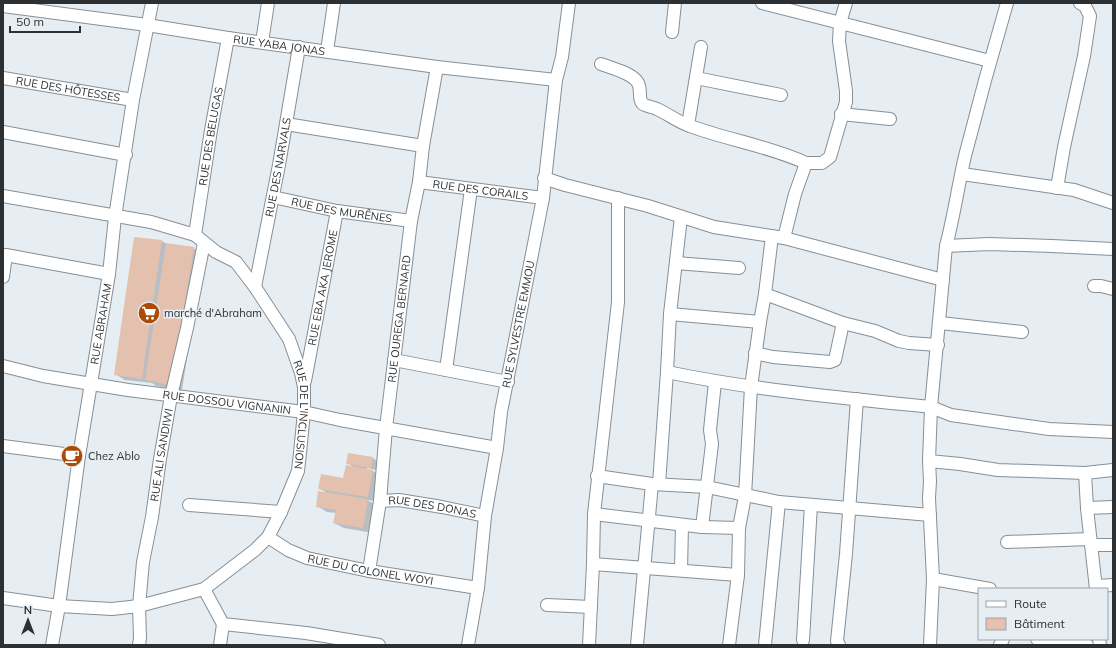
<svg xmlns="http://www.w3.org/2000/svg" width="1116" height="648" font-family="Mulish,sans-serif">
<style>
.shadow{fill:#0003}
.building{fill:#e4c0ae}
.lines{fill:none;stroke-linecap:round;stroke-linejoin:round}
.minor-casing{stroke:#888f94;stroke-width:14}
.minor{stroke:#fff;stroke-width:12}
.labels{text-anchor:middle;dominant-baseline:central;stroke-width:3;stroke-linejoin:round;paint-order:stroke}
.street-label{font-size:11px;fill:#2d3032;stroke:#e7eef3}
.poi-label{font-size:11px;fill:#2d3032;stroke:#e7eef3;text-anchor:start}
</style>
<rect width="100%" height="100%" fill="#e7eef3"/>
<g class="shadow">
<path d="M 162,241 L 167,244 L 193,248 L 203,254 L 182,390 L 156,386 L 152,383 L 125,380 L 115,374 Z"/>
<path d="M 373,458 L 377,461 L 376,470 L 367,468 L 367,470 L 373,471 L 380,475 L 376,501 L 367,500 L 378,506 L 373,533 L 344,528 L 334,523 L 336,513 L 327,512 L 317,506 L 327,493 L 319,488 L 344,479 L 355,468 L 347,463 Z"/>
</g>
<g class="building">
<path d="M 134,237 L 162,240 L 142,379 L 114,375 Z"/>
<path d="M 166,243 L 194,247 L 172,385 L 145,380 Z"/>
<path d="M 348,453 L 373,457 L 371,468 L 346,464 Z"/>
<path d="M 346,465 L 373,470 L 368,497 L 318,489 L 321,474 L 343,478 Z"/>
<path d="M 318,491 L 368,499 L 363,528 L 333,523 L 336,510 L 316,507 Z"/>
</g>
<g class="lines">
<g class="minor-casing">
<g id="minor">
<path d="M 762,3 L 990,61"/>
<path id="s1" d="M 3,6 L 147,25 L 228,38 L 437,67 L 556,80"/>
<path d="M 672,32 L 675,3"/>
<path d="M 262,42 L 268,3"/>
<path d="M 327,51 L 334,3"/>
<path d="M 601,64 C 611,68 633,73 638,83 C 642,90 637,102 645,105 C 649,107 653,107 657,109 C 668,114 678,122 690,126 C 728,140 769,146 806,163"/>
<path id="s2" d="M 3,78 L 133,100"/>
<path d="M 696,78 L 781,95"/>
<path d="M 841,114 L 890,119"/>
<path d="M 286,124 L 423,146"/>
<path d="M 688,125 L 701,47"/>
<path d="M 3,132 L 126,155"/>
<path d="M 962,174 L 1074,190 L 1113,203"/>
<path d="M 544,178 L 565,185 L 648,206 L 714,227 L 784,238 L 943,280"/>
<path id="s3" d="M 419,182 L 543,198"/>
<path d="M 1057,188 L 1064,147 L 1084,56 L 1090,16 L 1085,6 L 1080,3"/>
<path id="s4" d="M 3,196 L 151,222 L 195,235 L 216,252 L 236,262 L 255,287 L 289,339 L 301,373 L 304,387 L 304,412 L 300,453 L 298,471 L 281,512 L 268,537 L 255,550 L 204,589 L 139,606 L 112,609 L 59,606 L 3,598"/>
<path id="s5" d="M 273,197 L 337,211 L 411,221"/>
<path id="s6" d="M 195,235 L 211,130 L 228,38"/>
<path d="M 784,238 L 795,194 L 806,163 L 822,163 L 830,157 L 846,102 L 846,91 L 839,41 L 840,23 L 846,3"/>
<path d="M 946,246 L 989,244 L 1052,246 L 1113,249"/>
<path d="M 676,263 L 739,268"/>
<path d="M 3,277 L 6,255 L 109,274"/>
<path d="M 1094,286 L 1101,286 L 1113,289"/>
<path id="s7" d="M 255,287 L 279,165 L 299,47"/>
<path d="M 765,294 L 843,323 L 875,331 L 899,341 L 909,343 L 938,345"/>
<path d="M 670,314 L 760,322"/>
<path d="M 940,323 L 1022,332"/>
<path d="M 755,353 L 773,357 L 830,362 L 835,360 L 843,323"/>
<path d="M 394,360 L 508,382"/>
<path id="s8" d="M 3,366 L 43,376 L 128,390 L 304,412 L 340,420 L 497,448"/>
<path d="M 446,370 L 471,189"/>
<path d="M 667,372 C 754,390 843,398 931,407 L 951,415 L 1049,429 L 1113,432"/>
<path id="s9" d="M 305,381 L 337,211"/>
<path d="M 3,446 L 79,456"/>
<path d="M 929,461 L 960,464 L 998,470 L 1085,473"/>
<path d="M 597,476 L 652,484 L 707,487 L 779,502 L 930,515"/>
<path d="M 659,484 L 667,372 L 670,314 L 681,217"/>
<path id="s10" d="M 380,501 L 399,500 L 442,507 L 485,516"/>
<path d="M 189,505 L 281,512"/>
<path d="M 1087,508 L 1113,507"/>
<path d="M 594,514 L 702,527 L 739,528"/>
<path d="M 702,527 L 712,444 L 710,430 L 715,382"/>
<path id="s11" d="M 268,537 L 288,550 L 307,558 L 369,571 L 478,588"/>
<path d="M 1007,542 L 1090,539"/>
<path d="M 1091,545 L 1113,545"/>
<path d="M 593,564 L 738,575"/>
<path d="M 681,570 L 682,525"/>
<path id="s12" d="M 369,571 L 380,501 L 386,428 L 411,221 L 419,182 L 423,146 L 437,67"/>
<path d="M 933,579 L 990,589"/>
<path d="M 1096,586 L 1113,585"/>
<path d="M 204,589 L 223,624 L 306,633 L 379,645"/>
<path d="M 1096,589 L 1087,508 L 1085,473 L 1113,470"/>
<path d="M 547,605 L 591,607"/>
<path d="M 1037,639 L 1087,645"/>
<path d="M 1099,639 L 1100,645"/>
<path d="M 803,640 L 811,505"/>
<path id="s13" d="M 52,645 L 59,606 L 79,456 L 109,274 L 115,217 L 133,100 L 152,3"/>
<path id="s14" d="M 139,645 L 140,638 L 139,606 L 143,562 L 152,517 L 160,459 L 171,396 L 187,328 L 204,243"/>
<path d="M 220,645 L 223,624"/>
<path id="s15" d="M 468,645 L 478,588 L 485,516 L 497,448 L 501,412 L 543,198 L 556,80 L 562,57 L 569,3"/>
<path d="M 589,645 L 593,564 L 594,514 L 618,302 L 618,198"/>
<path d="M 637,645 L 652,484"/>
<path d="M 729,645 L 738,575 L 739,528 L 745,496 L 751,387 L 760,322 L 765,294 L 772,236"/>
<path d="M 765,645 L 779,502"/>
<path d="M 839,645 L 837,641 L 846,554 L 857,399"/>
<path d="M 930,645 L 933,579 L 929,498 L 930,481 L 929,461 L 931,407 L 946,246 C 954,216 958,186 965,156 C 978,105 992,54 1007,3"/>
<path d="M 1000,645 L 1003,639"/>
</g>
</g>
<use href="#minor" class="minor"/>
</g>
<defs>
<g id="supermarket-disc" transform="scale(1.15)"><circle r="9.5" fill="#ac4b09" stroke="#e7eef3"/><path d="M-6-5.5h2.5l.6 2H6L4.5 2H-2.5L-4.4-4H-6ZM-1.5 3.2a1.3 1.3 0 1 0 .1 0ZM3 3.2a1.3 1.3 0 1 0 .1 0Z" fill="#fff"/></g>
<g id="cafe-disc" transform="scale(1.15)"><circle r="9.5" fill="#ac4b09" stroke="#e7eef3"/><path d="M-5.5-4.5H6V0H3Q3 3.5 0 3.5H-2.5Q-5.5 3.5-5.5 0ZM3-3.2v2h1.7v-2ZM-6 4.5H4V6H-6Z" fill="#fff"/></g>
</defs>
<g fill-rule="evenodd">
<use href="#supermarket-disc" x="149" y="313"/>
<use href="#cafe-disc" x="72" y="456"/>
</g>
<g class="labels">
<g class="street-label">
<text stroke="none"><textPath href="#s1" startOffset="279">RUE YABA JONAS</textPath></text>
<text stroke="none"><textPath href="#s2" startOffset="66">RUE DES HÔTESSES</textPath></text>
<text stroke="none"><textPath href="#s6" startOffset="100">RUE DES BELUGAS</textPath></text>
<text stroke="none"><textPath href="#s7" startOffset="122">RUE DES NARVALS</textPath></text>
<text stroke="none"><textPath href="#s3" startOffset="62">RUE DES CORAILS</textPath></text>
<text stroke="none"><textPath href="#s5" startOffset="70">RUE DES MURÊNES</textPath></text>
<text stroke="none"><textPath href="#s9" startOffset="95">RUE EBA AKA JEROME</textPath></text>
<text stroke="none"><textPath href="#s12" startOffset="254">RUE OUREGA BERNARD</textPath></text>
<text stroke="none"><textPath href="#s13" startOffset="325">RUE ABRAHAM</textPath></text>
<text stroke="none"><textPath href="#s15" startOffset="325">RUE SYLVESTRE EMMOU</textPath></text>
<text stroke="none"><textPath href="#s8" startOffset="227">RUE DOSSOU VIGNANIN</textPath></text>
<text stroke="none"><textPath href="#s4" startOffset="417">RUE DE L'INCLUSION</textPath></text>
<text stroke="none"><textPath href="#s14" startOffset="192">RUE ALI SANDIWI</textPath></text>
<text stroke="none"><textPath href="#s10" startOffset="53">RUE DES DONAS</textPath></text>
<text stroke="none"><textPath href="#s11" startOffset="109">RUE DU COLONEL WOYI</textPath></text>
</g>
<g class="poi-label">
<text x="164" y="313">marché d'Abraham</text>
<text x="88" y="456">Chez Ablo</text>
</g>
</g>
<rect width="1116" height="648" fill="none" stroke="#2d3032" stroke-width="8"/>
<rect x="978" y="588" width="130" height="52" fill="#e7eef3" stroke="#9da2a6"/>
<rect x="986" y="601" width="20" height="6" fill="#ffffff" stroke="#9da2a6"/>
<text x="1014" y="608" font-size="12" fill="#2d3032">Route</text>
<rect x="986" y="618" width="20" height="12" fill="#e4c0ae" stroke="#9da2a6"/>
<text x="1014" y="628" font-size="12" fill="#2d3032">Bâtiment</text>
<g transform="translate(28 620)" stroke="#e7eef3" stroke-width="3" paint-order="stroke">
<path d="M0-3L7 15L0 10L-7 15Z" fill="#2d3032"/>
<text y="-6" font-size="11" font-weight="bold" text-anchor="middle" fill="#2d3032">N</text>
</g>
<path d="M10 26v6h70v-6" fill="none" stroke="#2d3032" stroke-width="2"/>
<text x="16" y="26" font-size="12" fill="#2d3032" stroke="#e7eef3" stroke-width="3" paint-order="stroke">50 m</text>
</svg>
